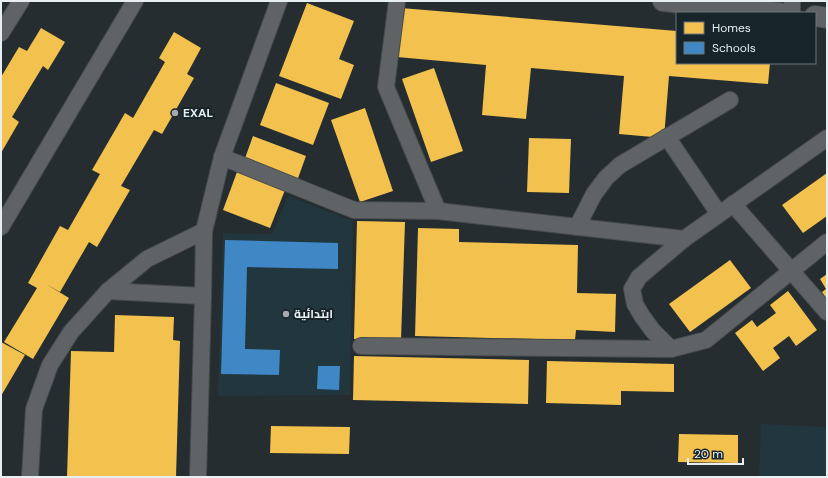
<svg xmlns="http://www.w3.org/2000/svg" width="828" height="478" font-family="'DM Sans',Cairo,sans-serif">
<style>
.built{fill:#22363e}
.homes{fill:#f2c14e}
.schools{fill:#3f88c5}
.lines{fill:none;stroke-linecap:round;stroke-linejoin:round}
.minor-casing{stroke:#454b4e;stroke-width:18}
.tertiary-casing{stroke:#454b4e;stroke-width:22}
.minor{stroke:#606366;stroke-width:16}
.tertiary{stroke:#606366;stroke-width:20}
.poi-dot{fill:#a3abaf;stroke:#17252a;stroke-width:1.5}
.labels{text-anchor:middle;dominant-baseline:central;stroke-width:4;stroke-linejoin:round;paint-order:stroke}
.poi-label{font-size:12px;font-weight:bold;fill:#e7eff3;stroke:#17252a;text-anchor:start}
</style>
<rect width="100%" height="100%" fill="#252d30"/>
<g class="built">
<path d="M 288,196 L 353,221 L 350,395 L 218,396 L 223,233 L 272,234 Z"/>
<path d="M 761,424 L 827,427 L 827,477 L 759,477 Z"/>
</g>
<g class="homes">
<path d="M 307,3 L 354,21 L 339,59 L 354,65 L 341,99 L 279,76 Z"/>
<path d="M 401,8 L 677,31 L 677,63 L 770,63 L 768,84 L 669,76 L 664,138 L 619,134 L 624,76 L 531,68 L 526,119 L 482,115 L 486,65 L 397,57 Z"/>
<path d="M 41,28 L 65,42 L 48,70 L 43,66 L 12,117 L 19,122 L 1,153 L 1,77 L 19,47 L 27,51 Z"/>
<path d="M 174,32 L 201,48 L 187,74 L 194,78 L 162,134 L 154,130 L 121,186 L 130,190 L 97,247 L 89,242 L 60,292 L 46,284 L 69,298 L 33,359 L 4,342 L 37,288 L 28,283 L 60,226 L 68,230 L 100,174 L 92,170 L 125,113 L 133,118 L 165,62 L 159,58 Z"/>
<path d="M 434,68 L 463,151 L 431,162 L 402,79 Z"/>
<path d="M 276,83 L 329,103 L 313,145 L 260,125 Z"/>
<path d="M 365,108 L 393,191 L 360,202 L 331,120 Z"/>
<path d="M 253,136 L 306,156 L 297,181 L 244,161 Z"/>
<path d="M 529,138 L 571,139 L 569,193 L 527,192 Z"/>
<path d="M 237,172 L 285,190 L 270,228 L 223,210 Z"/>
<path d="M 827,173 L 827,216 L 803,233 L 782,205 Z"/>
<path d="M 357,221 L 405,222 L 401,340 L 354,339 Z"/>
<path d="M 418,228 L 459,229 L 459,242 L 578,245 L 577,293 L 616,294 L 615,332 L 576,330 L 575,340 L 415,336 Z"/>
<path d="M 730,260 L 751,288 L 690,332 L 669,304 Z"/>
<path d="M 827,274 L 827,300 L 822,292 L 826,289 L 820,279 Z"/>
<path d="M 788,291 L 817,330 L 796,346 L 789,336 L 773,348 L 780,358 L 763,371 L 735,333 L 752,320 L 757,327 L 776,313 L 770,305 Z"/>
<path d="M 115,315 L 174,317 L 173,340 L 180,341 L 176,477 L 67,477 L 71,351 L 114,352 Z"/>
<path d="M 1,342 L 25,355 L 1,396 Z"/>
<path d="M 354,356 L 529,360 L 528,404 L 353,400 Z"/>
<path d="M 547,361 L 674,364 L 674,392 L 621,391 L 621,405 L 546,403 Z"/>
<path d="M 271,426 L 350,427 L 349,454 L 270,453 Z"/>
<path d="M 679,434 L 738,435 L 738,463 L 678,462 Z"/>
</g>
<g class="schools">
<path d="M 225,240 L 338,243 L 338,269 L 247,267 L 245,349 L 280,350 L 279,375 L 221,374 Z"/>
<path d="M 318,366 L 340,366 L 339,390 L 317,389 Z"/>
</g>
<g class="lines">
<g class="minor-casing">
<g id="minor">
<path d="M 397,1 L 386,87 L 438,211"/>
<path d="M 792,13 L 792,1"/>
<path d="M 1,33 L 21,1"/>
<path d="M 667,137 L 719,214"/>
<path d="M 222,157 L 354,210 L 438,211 L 684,239"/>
<path d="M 733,204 L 827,312"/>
<path d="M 1,227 L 135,1"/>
<path d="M 577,227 L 594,194 L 606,178 L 620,165 L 730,100"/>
<path d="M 108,291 L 203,296"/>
<path d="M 361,346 L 671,349 L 706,340 L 827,242"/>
<path d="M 671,349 L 653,331 L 642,316 L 635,304 L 632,289 L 639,277 L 684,239 L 827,138"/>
<path d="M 30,477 L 34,409 L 50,365 L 71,332 L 108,291 L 147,259 L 204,231"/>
<path d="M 198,477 L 203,296 L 204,231 L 222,157 L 279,1"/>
</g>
</g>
<g class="tertiary-casing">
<g id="tertiary">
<path d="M 663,1 L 779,13"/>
<path d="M 815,16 L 827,18"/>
</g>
</g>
<use href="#minor" class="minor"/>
<use href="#tertiary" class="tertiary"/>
</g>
<g class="poi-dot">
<circle cx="175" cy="113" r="4"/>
<circle cx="286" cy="314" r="4"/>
</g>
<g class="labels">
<g class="poi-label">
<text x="183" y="113">EXAL</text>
<text x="294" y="314">ابتدائية</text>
</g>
</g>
<rect width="828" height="478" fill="none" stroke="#e7eff3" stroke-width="4"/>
<rect x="676" y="12" width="140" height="52" fill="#17252a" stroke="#6a767a"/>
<rect x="684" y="22" width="20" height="12" fill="#f2c14e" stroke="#6a767a"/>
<text x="712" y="32" font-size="12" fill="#e7eff3">Homes</text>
<rect x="684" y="42" width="20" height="12" fill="#3f88c5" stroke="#6a767a"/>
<text x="712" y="52" font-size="12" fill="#e7eff3">Schools</text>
<path d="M688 458v6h55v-6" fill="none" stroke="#e7eff3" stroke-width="2"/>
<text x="694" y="458" font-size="12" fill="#e7eff3" stroke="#17252a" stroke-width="3" paint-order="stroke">20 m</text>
</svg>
